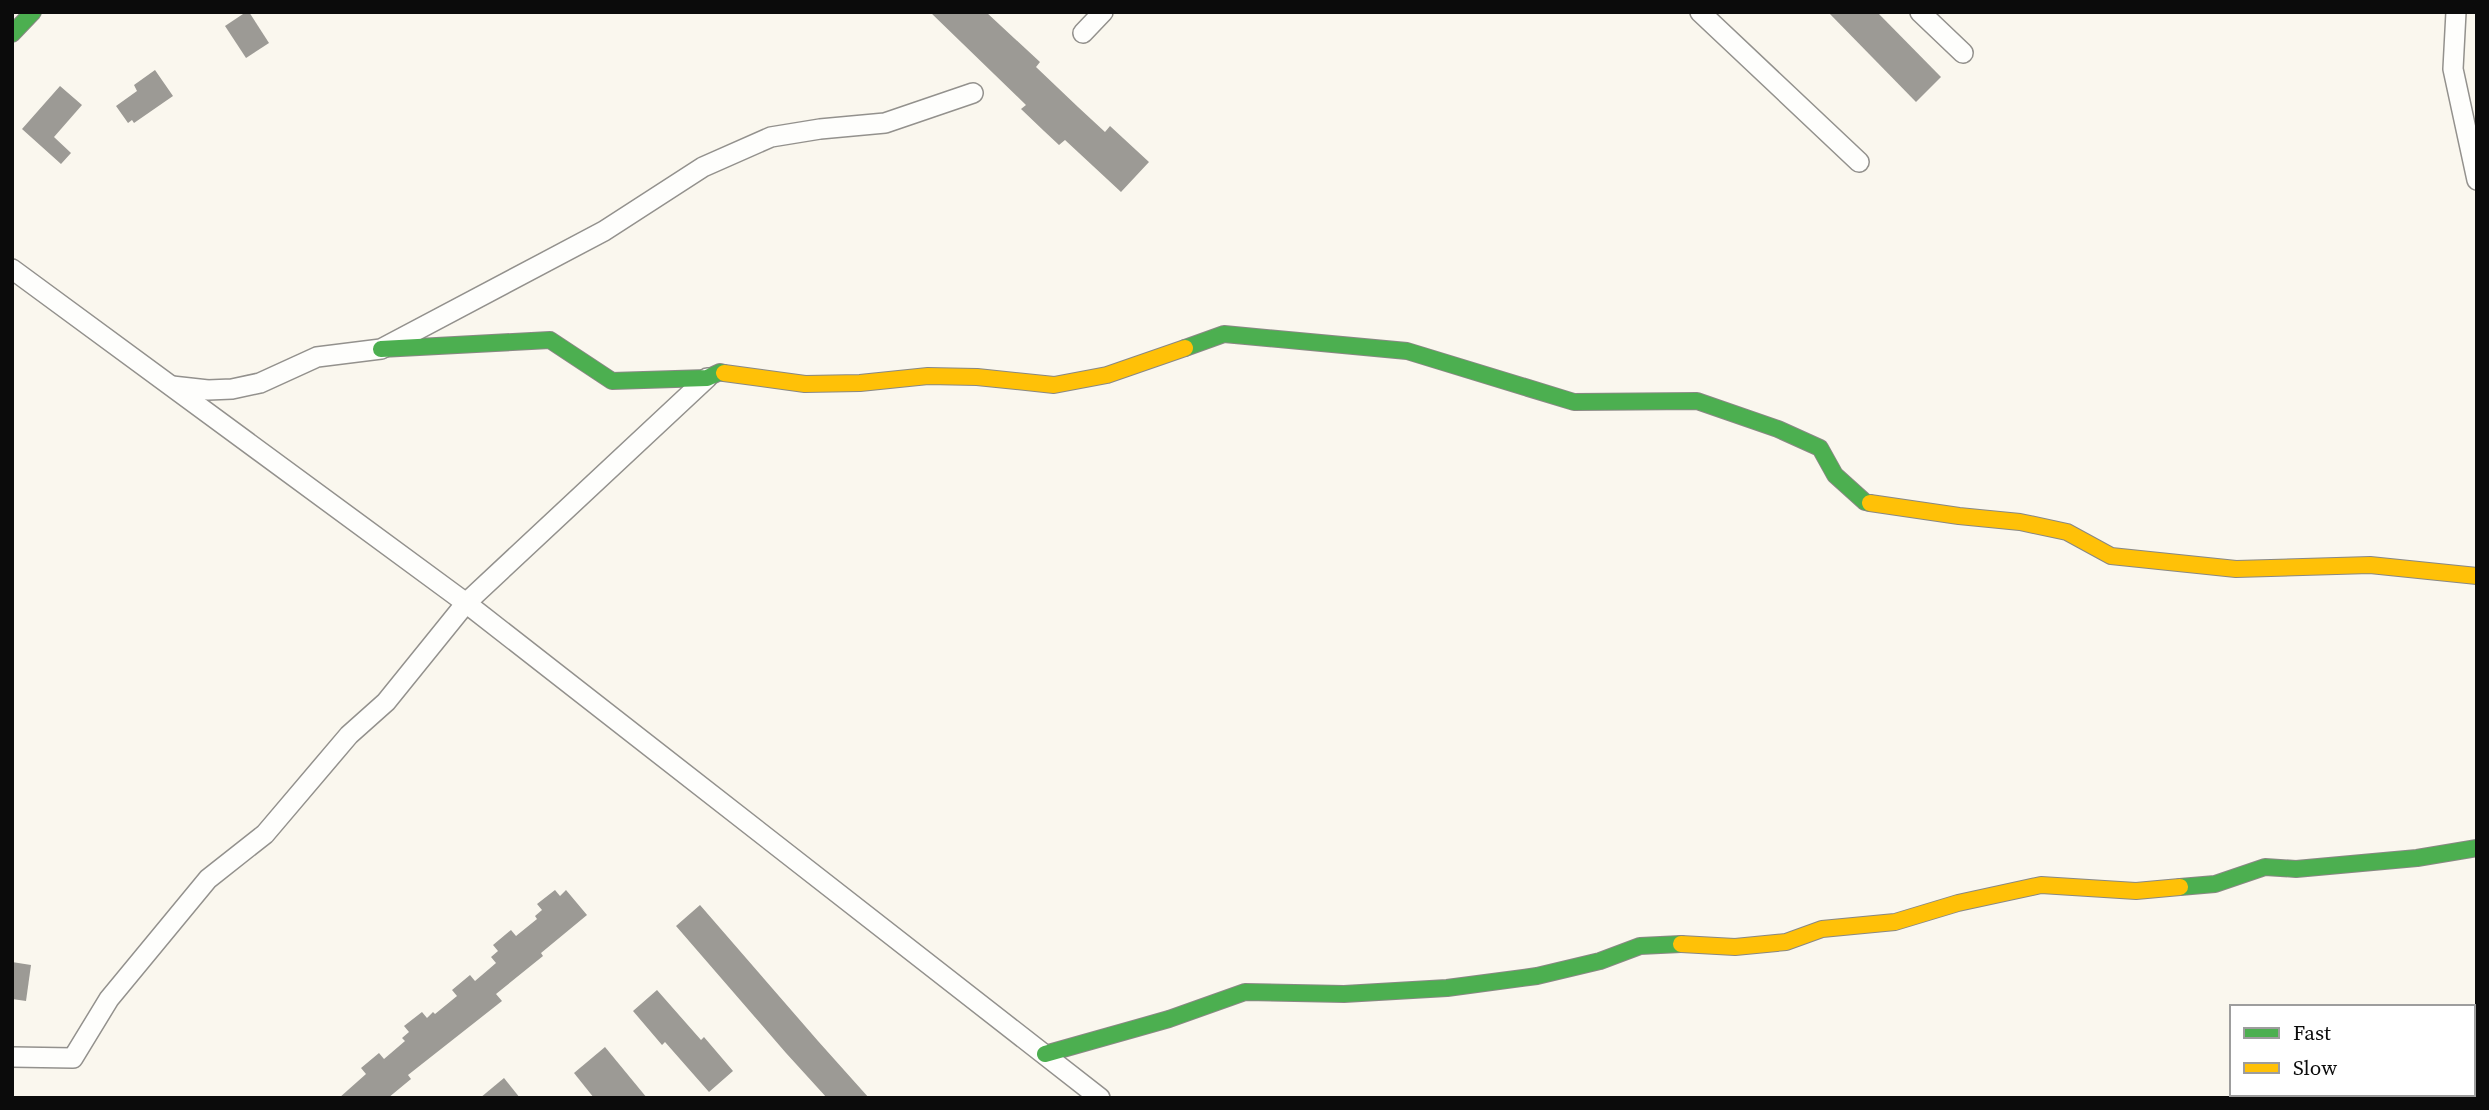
<svg xmlns="http://www.w3.org/2000/svg" width="2489" height="1110" font-family="'Source Serif 4',serif">
<style>
.building{fill:#9c9a95}
.lines{fill:none;stroke-linecap:round;stroke-linejoin:round}
.street-casing{stroke:#93918d;stroke-width:22}
.fast-casing{stroke:#898884;stroke-width:18}
.slow-casing{stroke:#898884;stroke-width:18}
.street{stroke:#fefefc;stroke-width:19}
.fast{stroke:#4caf50;stroke-width:16}
.slow{stroke:#ffc107;stroke-width:16}
</style>
<rect width="100%" height="100%" fill="#faf7ee"/>
<g class="building">
<path d="M 246,12 L 249,12 L 269,43 L 246,58 L 225,26 Z"/>
<path d="M 930,12 L 986,12 L 1040,62 L 1036,67 L 1078,107 L 1105,132 L 1110,126 L 1149,162 L 1121,192 L 1065,140 L 1059,145 L 1044,131 L 1021,109 L 1026,105 Z"/>
<path d="M 1828,12 L 1877,12 L 1941,77 L 1916,102 Z"/>
<path d="M 155,70 L 173,96 L 134,123 L 132,120 L 128,123 L 116,106 L 137,91 L 134,85 Z"/>
<path d="M 60,86 L 82,105 L 54,137 L 71,153 L 61,164 L 22,129 Z"/>
<path d="M 555,890 L 560,896 L 566,890 L 587,915 L 541,953 L 543,956 L 496,994 L 502,1001 L 408,1075 L 411,1079 L 388,1098 L 339,1098 L 366,1074 L 361,1068 L 379,1053 L 384,1059 L 405,1041 L 402,1038 L 409,1032 L 404,1026 L 422,1012 L 427,1018 L 433,1012 L 435,1014 L 457,996 L 452,990 L 470,975 L 475,981 L 496,963 L 491,957 L 498,951 L 493,945 L 511,930 L 516,936 L 537,919 L 535,916 L 542,910 L 537,904 Z"/>
<path d="M 700,905 L 818,1041 L 869,1098 L 827,1098 L 786,1053 L 676,926 Z"/>
<path d="M 12,962 L 31,965 L 26,1001 L 12,999 Z"/>
<path d="M 657,990 L 701,1040 L 704,1037 L 733,1071 L 709,1092 L 665,1042 L 662,1045 L 633,1011 Z"/>
<path d="M 605,1047 L 647,1098 L 594,1098 L 574,1073 Z"/>
<path d="M 504,1078 L 520,1098 L 480,1098 Z"/>
</g>
<g class="lines">
<g class="street-casing">
<g id="street">
<path d="M 1700,12 L 1859,162"/>
<path d="M 1920,12 L 1963,53"/>
<path d="M 2456,12 L 2453,69 L 2477,180"/>
<path d="M 1083,33 L 1103,12"/>
<path d="M 12,269 L 466,603 L 1100,1098"/>
<path d="M 172,386 L 208,390 L 232,389 L 260,383 L 317,357 L 381,349 L 604,231 L 703,167 L 771,137 L 820,129 L 885,123 L 973,93"/>
<path d="M 12,1057 L 73,1058 L 109,999 L 208,879 L 265,834 L 349,735 L 386,702 L 466,603 L 707,378"/>
</g>
</g>
<g class="fast-casing">
<g id="fast">
<path d="M 12,34 L 33,12"/>
<path d="M 1185,348 L 1224,334 L 1407,351 L 1574,402 L 1697,401 L 1778,429 L 1820,448 L 1835,475 L 1865,502 L 1870,503"/>
<path d="M 381,349 L 550,340 L 612,381 L 707,378 L 720,372 L 724,373"/>
<path d="M 2180,887 L 2215,884 L 2265,867 L 2296,869 L 2417,858 L 2477,848"/>
<path d="M 1045,1054 L 1169,1019 L 1245,992 L 1344,994 L 1447,988 L 1537,976 L 1600,961 L 1640,946 L 1681,944"/>
</g>
</g>
<g class="slow-casing">
<g id="slow">
<path d="M 724,373 L 805,384 L 860,383 L 928,376 L 977,377 L 1054,385 L 1107,375 L 1185,348"/>
<path d="M 1870,503 L 1959,516 L 2020,522 L 2067,532 L 2111,556 L 2236,569 L 2370,565 L 2477,576"/>
<path d="M 1681,944 L 1735,947 L 1786,942 L 1822,929 L 1895,922 L 1958,903 L 2041,885 L 2136,891 L 2180,887"/>
</g>
</g>
<use href="#street" class="street"/>
<use href="#fast" class="fast"/>
<use href="#slow" class="slow"/>
</g>
<rect width="2489" height="1110" fill="none" stroke="#0b0b0b" stroke-width="28"/>
<rect x="2230" y="1005" width="245" height="91" fill="#ffffff" stroke="#9d9d9d" stroke-width="2"/>
<rect x="2244" y="1028" width="35" height="10" fill="#4caf50" stroke="#9d9d9d" stroke-width="2"/>
<text x="2293" y="1040" font-size="21" fill="#0b0b0b">Fast</text>
<rect x="2244" y="1063" width="35" height="10" fill="#ffc107" stroke="#9d9d9d" stroke-width="2"/>
<text x="2293" y="1075" font-size="21" fill="#0b0b0b">Slow</text>
</svg>
